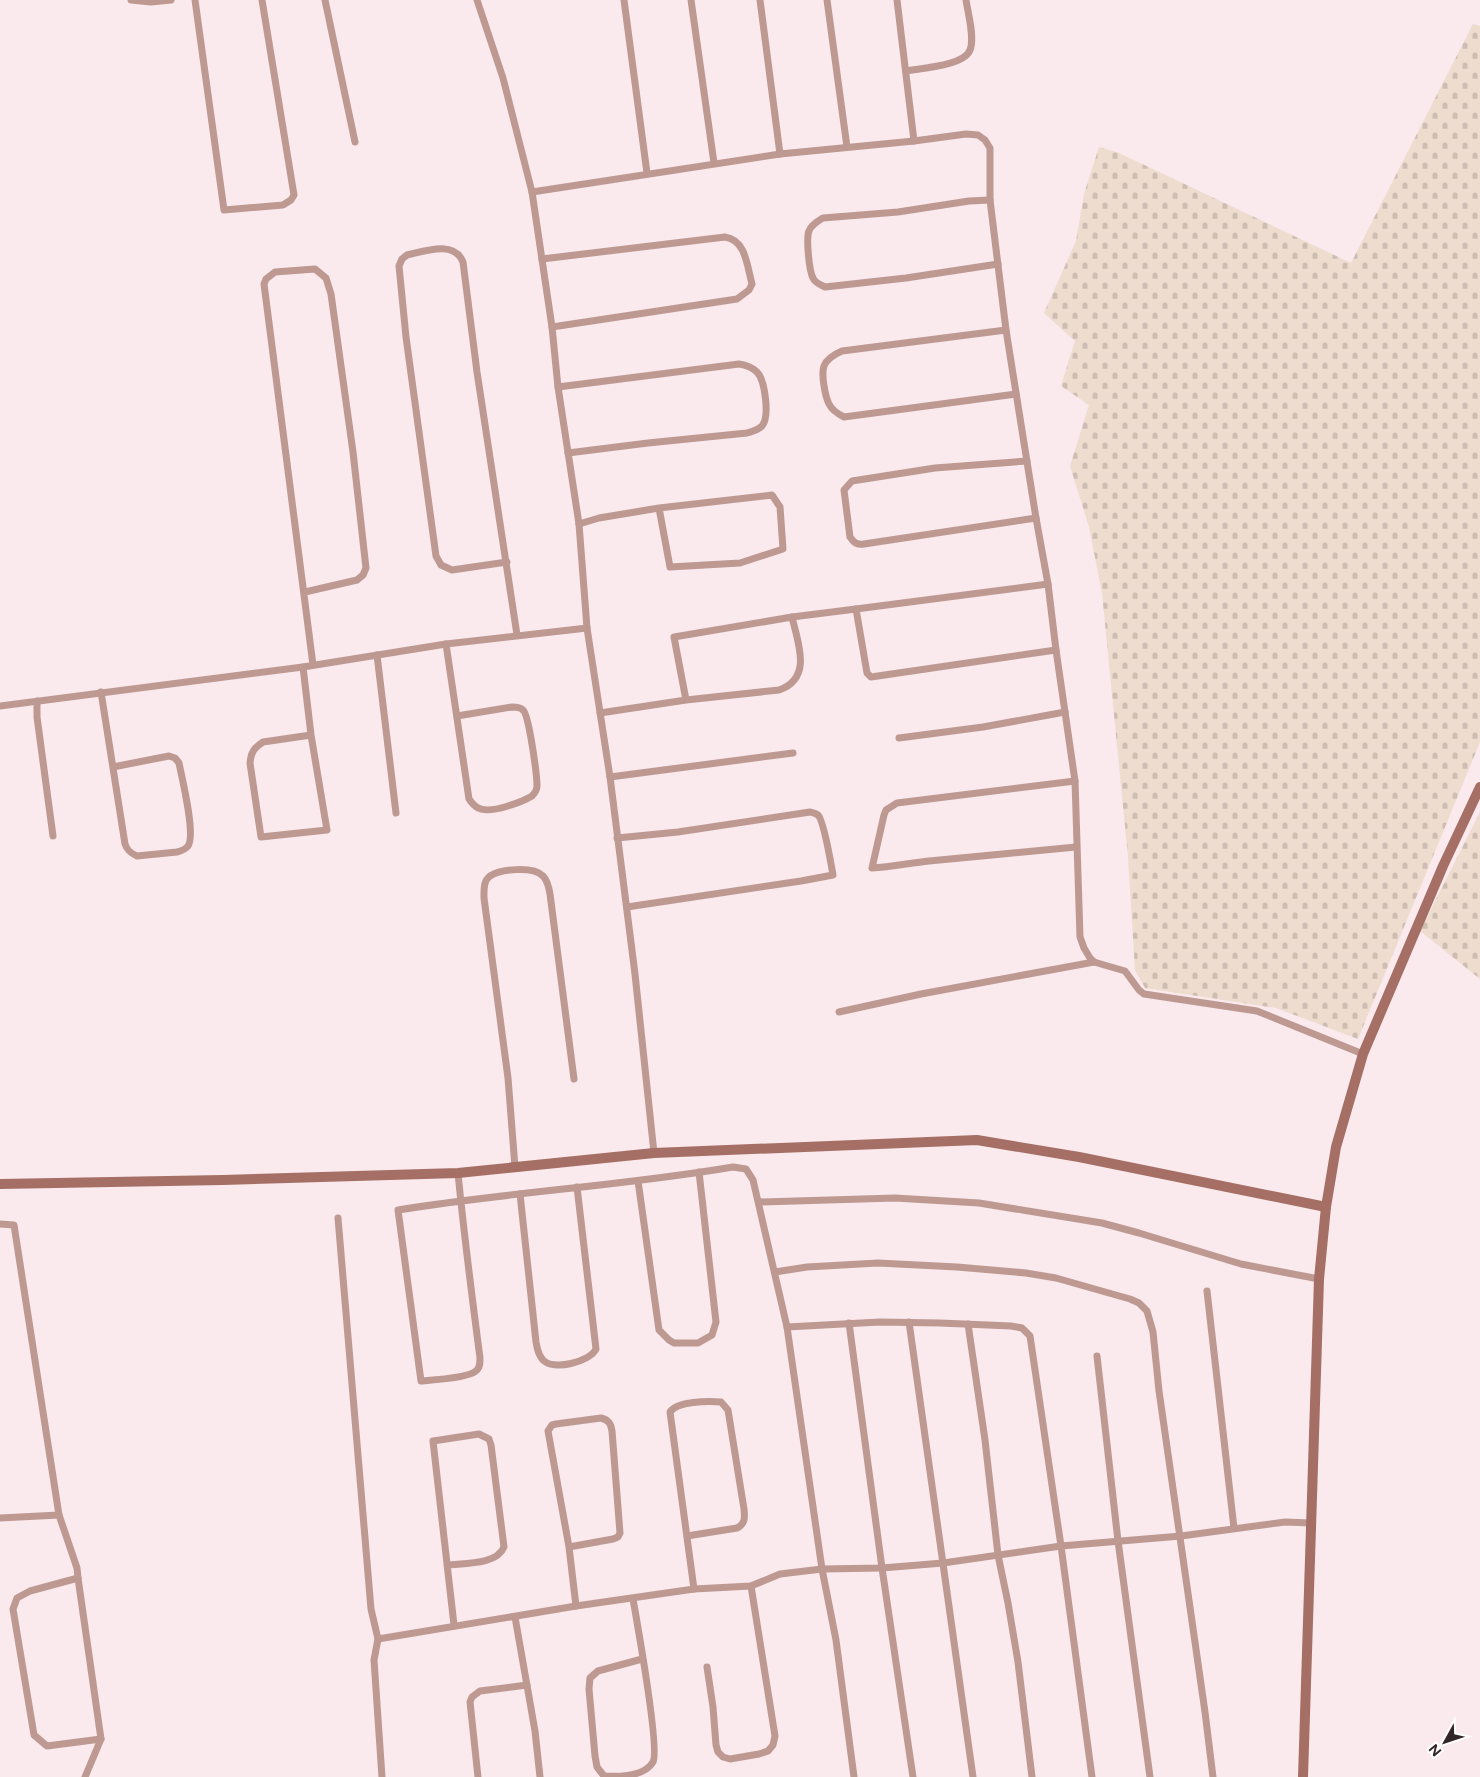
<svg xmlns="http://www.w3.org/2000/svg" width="1480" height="1777" font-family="Figtree,sans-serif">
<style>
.cemetery{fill:url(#cemetery-stones)}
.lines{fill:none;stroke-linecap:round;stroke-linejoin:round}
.street{stroke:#be9992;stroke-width:7}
.secondary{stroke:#a56f65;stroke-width:10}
</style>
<defs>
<pattern id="cemetery-stones" width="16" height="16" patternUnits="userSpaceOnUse" patternTransform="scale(1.25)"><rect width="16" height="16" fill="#eedccf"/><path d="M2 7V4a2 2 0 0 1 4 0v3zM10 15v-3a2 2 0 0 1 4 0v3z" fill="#cdbdb2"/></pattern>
</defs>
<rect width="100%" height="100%" fill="#fae9ed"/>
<g class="cemetery">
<path d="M 1473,24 L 1480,26 L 1480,742 L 1358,1039 L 1276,1008 L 1145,988 L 1135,970 L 1128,857 L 1102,593 L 1089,527 L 1070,466 L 1089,405 L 1061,386 L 1075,341 L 1044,313 L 1076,241 L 1084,194 L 1099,147 L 1119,153 L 1351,263 Z"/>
<path d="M 1480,812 L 1480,979 L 1420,931 Z"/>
</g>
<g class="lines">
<g class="street">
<path d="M 131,0 L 151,2 L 171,0"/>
<path d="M 195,0 L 224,210 L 283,205 L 291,200 L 294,195 L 262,0"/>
<path d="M 325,0 L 355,142"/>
<path d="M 477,0 L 503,78 L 532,192 L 552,327 L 558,387 L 579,524 L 587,628 L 610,777 L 635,974 L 654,1153"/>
<path d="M 624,0 L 647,173"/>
<path d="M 691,0 L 714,163"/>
<path d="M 760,0 L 780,154"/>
<path d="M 827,0 L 847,147"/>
<path d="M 897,0 L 914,141"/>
<path d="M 906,71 C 921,68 964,66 970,50 C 975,38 968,13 966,0"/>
<path d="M 532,192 L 780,154 L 914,141 L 966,134 L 978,135 L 985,140 L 990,148 L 990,200 L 1006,330 L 1036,518 L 1048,584 L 1056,650 L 1075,781 L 1080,937 L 1084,948 L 1090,958 L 1094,962 L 1125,971 L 1139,990 L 1144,994 L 1257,1011 L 1363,1054"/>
<path d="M 990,200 L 969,201 L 898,212 L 823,218 C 818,221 811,225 809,231 C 806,238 809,271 813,278 C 815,283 821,285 825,287 L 906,278 L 998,264"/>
<path d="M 542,259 L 725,237 C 746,240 747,266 752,284 L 749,290 L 737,299 L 552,327"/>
<path d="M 1006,330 L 842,351 C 835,354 827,358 824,366 C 821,374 825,396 829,404 C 832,410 838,414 844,417 L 1016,394"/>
<path d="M 558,387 L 739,364 C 746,365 752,367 757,372 C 765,380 770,417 762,426 C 758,430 753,431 747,433 L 648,443 L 568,453"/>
<path d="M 1027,461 L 935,468 L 852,481 L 844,490 L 850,537 C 854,543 857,545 864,544 L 1036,518"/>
<path d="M 579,524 L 599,518 L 659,508 L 772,495 L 780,507 L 783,549 L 740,563 L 670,567 L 659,508"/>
<path d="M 507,562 L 452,570 L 441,565 L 436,556 L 406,337 L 399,266 L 402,259 L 407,255 C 425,251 454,240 463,262 L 477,372 L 517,635"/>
<path d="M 1048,584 L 856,609 L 867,673 L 871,677 L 1056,650"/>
<path d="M 305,592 L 357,580 L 363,575 L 366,568 L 353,452 L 331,294 L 326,278 L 315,269 L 275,272 L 266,279 L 264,284 L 313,665"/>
<path d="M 792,617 L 856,609"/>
<path d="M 446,644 L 469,799 C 472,803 475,808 481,809 C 493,813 522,802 532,796 C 535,793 537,790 537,786 C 537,775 529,715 523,710 C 520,707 516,707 512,707 L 457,716"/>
<path d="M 377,655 L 396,813"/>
<path d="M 303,667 L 311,735 L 327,830 L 261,837 L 250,763 C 251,752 254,748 263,742 L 311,735"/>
<path d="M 101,692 L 125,844 C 127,850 130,853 137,856 L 177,852 C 181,851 185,850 188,846 C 196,835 182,778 179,763 L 175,758 L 169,756 L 113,767"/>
<path d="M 37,701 L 37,717 L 53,836"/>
<path d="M 0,706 L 303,667 L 446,644 L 587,628"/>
<path d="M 600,713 L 686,700 L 779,690 C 813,678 798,643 792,617 L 674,637 L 686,700"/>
<path d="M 899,738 L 983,727 L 1065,712"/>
<path d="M 610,777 L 793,753"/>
<path d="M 1075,781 L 897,803 L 886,810 L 884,815 L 872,868 C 891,867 910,863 929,861 C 978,856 1027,852 1076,847"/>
<path d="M 617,838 L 678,832 L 810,812 C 814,813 815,813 818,815 C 824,821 831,864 833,875 L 801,881 L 627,907"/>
<path d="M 839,1012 L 921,994 L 1094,962"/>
<path d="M 515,1167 L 508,1078 L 484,898 C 484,891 483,881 490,876 C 501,869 533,866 543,876 C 547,880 549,888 550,894 L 574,1079"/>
<path d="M 458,1173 C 464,1235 472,1297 480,1358 C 480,1363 480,1367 477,1370 C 470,1378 433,1380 421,1381 L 398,1210 C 509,1192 622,1186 733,1167 L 746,1169 L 753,1180 L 787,1327 L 822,1569 L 836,1640 L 854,1777"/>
<path d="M 638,1181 L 659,1330 L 669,1340 L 674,1343 L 698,1343 L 712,1335 L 716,1322 L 699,1172"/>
<path d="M 520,1194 L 536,1342 C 537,1348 538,1355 543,1360 C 553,1371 590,1362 596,1349 L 577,1187"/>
<path d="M 759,1202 L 895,1198 L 979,1203 L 1102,1223 L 1139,1233 L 1241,1264 L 1319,1279"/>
<path d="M 338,1218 L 371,1609 L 378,1639 L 374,1660 L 382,1777"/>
<path d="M 0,1224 L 14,1225 L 59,1515 L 77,1568 L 78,1578 L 101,1739 L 85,1777"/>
<path d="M 775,1272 L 807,1267 L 878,1263 L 957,1267 L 1026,1273 L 1056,1278 L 1130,1299 L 1139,1303 L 1147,1311 L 1153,1332 L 1159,1391 L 1205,1712 L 1213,1777"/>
<path d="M 1207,1291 L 1234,1528"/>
<path d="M 909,1322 L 973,1777"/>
<path d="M 849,1323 L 882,1568 L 913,1777"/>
<path d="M 968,1324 L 985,1440 L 998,1555 L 1008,1603 L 1018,1662 L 1032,1777"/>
<path d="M 787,1327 L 880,1322 L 940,1323 L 1011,1326 L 1022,1328 L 1030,1336 L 1061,1546 L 1092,1777"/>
<path d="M 1097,1356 L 1118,1541 L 1150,1777"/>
<path d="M 0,1518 L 59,1515"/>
<path d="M 687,1536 L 737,1528 C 745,1524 745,1518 744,1509 L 728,1410 L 721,1402 C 708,1401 677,1401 670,1412 L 694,1589"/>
<path d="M 569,1547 L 613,1539 L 618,1537 L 620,1533 L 612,1431 C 611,1424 609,1420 601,1418 L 556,1424 L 552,1425 L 548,1431 L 569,1547 L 576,1606"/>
<path d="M 447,1565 C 464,1563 497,1565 504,1547 L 491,1445 L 489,1439 L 479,1434 L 433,1441 L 454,1625"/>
<path d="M 78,1578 L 30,1591 L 17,1598 L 13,1609 L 34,1735 L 47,1746 L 101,1739"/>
<path d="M 633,1599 C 637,1622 660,1749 653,1762 C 644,1777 620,1777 604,1776 L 597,1767 L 595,1756 L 589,1689 L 590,1678 L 598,1671 L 642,1659"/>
<path d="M 515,1617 L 535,1731 L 540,1777"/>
<path d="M 378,1639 L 576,1606 L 694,1589 L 751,1586 L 780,1574 L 822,1569 L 882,1568 L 943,1563 L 1061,1546 L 1181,1536 L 1285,1522 L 1311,1523"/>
<path d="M 707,1667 L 713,1707 L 716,1745 L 718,1752 L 723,1757 L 730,1759 L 759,1754 L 768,1751 L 773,1745 L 775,1736 L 751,1586"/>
<path d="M 478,1777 L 470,1702 L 472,1697 L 480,1691 L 527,1685"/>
</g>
<g class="secondary">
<path d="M 0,1184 L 223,1180 L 458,1173 L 654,1153 L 977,1140 L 1079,1157 L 1326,1207"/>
<path d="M 1303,1777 L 1319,1279 L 1326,1207 L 1336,1147 L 1363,1054 L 1443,866 L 1480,787"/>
</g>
</g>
<g transform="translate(1445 1742) rotate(230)" stroke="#ffffff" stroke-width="4" paint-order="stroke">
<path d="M0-4L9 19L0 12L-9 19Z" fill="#332428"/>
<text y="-8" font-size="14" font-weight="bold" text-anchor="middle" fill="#332428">N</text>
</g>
</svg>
